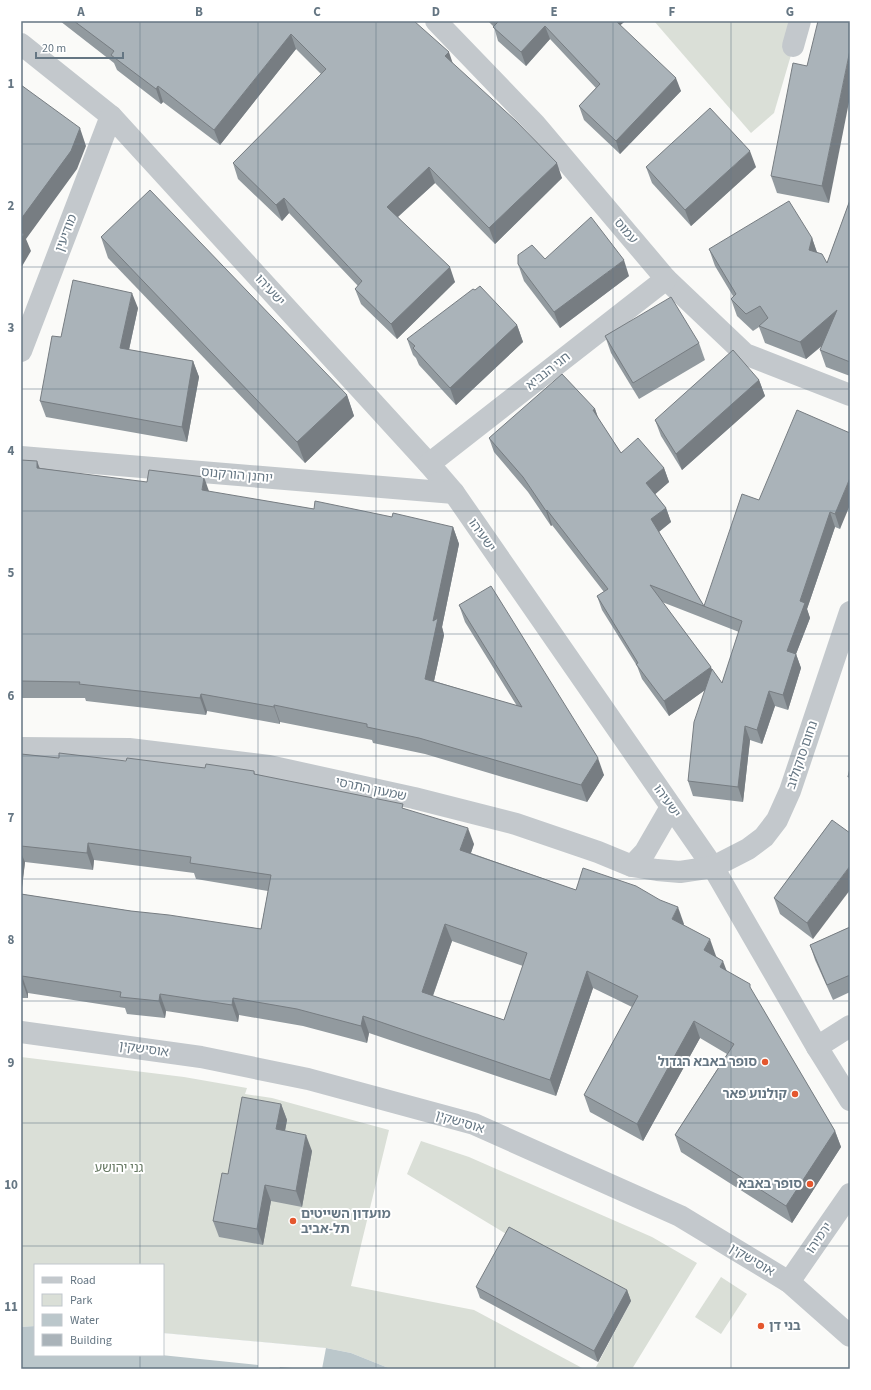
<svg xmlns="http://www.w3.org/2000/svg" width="871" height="1390" font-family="'Source Sans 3','Noto Sans Hebrew',sans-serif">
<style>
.green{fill:#dadfd7}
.water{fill:#bbc7cb}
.pier{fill:#fafaf8}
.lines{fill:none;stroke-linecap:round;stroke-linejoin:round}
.minor{stroke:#c3c8cc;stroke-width:22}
.wall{fill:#929a9f;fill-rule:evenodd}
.shaded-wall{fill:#777d82}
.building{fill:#aab3b9;stroke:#777d82;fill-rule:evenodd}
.grid{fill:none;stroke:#657683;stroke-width:1;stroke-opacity:0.55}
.poi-dot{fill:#e4572e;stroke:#fff;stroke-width:1.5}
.labels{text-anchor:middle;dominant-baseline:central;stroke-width:4;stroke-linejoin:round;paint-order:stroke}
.street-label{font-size:13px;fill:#657683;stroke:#fff}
.poi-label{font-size:13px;font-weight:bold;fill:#657683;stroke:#fff;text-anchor:end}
.park-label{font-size:13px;fill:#687a64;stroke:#fff}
.neatline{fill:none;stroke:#657683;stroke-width:1.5}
.grid-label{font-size:13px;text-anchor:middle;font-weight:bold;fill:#657683}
</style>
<rect width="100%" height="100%" fill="#fafaf8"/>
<g class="green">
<path d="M 654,21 L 801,21 L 774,113 L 751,133 Z"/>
<path d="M 21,1057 L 184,1077 L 247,1088 L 245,1094 L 272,1098 L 389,1130 L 351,1286 L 474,1310 L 584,1369 L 391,1369 L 351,1353 L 326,1348 L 163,1333 L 163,1265 L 35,1265 L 35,1326 L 21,1327 Z"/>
<path d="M 421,1141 L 469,1157 L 652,1237 L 697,1263 L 632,1369 L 595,1369 L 631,1301 L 513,1238 L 407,1174 Z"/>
<path d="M 721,1277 L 747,1294 L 721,1334 L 695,1317 Z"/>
</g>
<path class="water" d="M 35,1326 L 35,1355 L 163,1355 L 163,1333 L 326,1348 L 351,1353 L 391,1369 L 21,1369 L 21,1327 Z"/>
<path class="pier" d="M 163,1333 L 273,1343 L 326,1348 L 322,1369 L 304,1369 L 280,1367 L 279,1369 L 258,1369 L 258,1365 L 161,1355 L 163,1355 Z"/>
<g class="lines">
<g class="minor">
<path d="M 436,21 L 535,124 L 666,279 L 745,354 L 850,395"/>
<path d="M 21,44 L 111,116 L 429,464 L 454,493 L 713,867 L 817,1047 L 850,1100"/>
<path d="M 793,46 L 800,21"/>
<path d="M 21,351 L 111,116"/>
<path d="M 21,457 L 454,493"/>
<path d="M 429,464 L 666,279"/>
<path d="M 21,748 L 129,749 L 269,766 L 414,798 L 516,824 L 598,852 L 632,866 L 657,870 L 680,872 L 713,867 L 748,849 L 764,837 L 777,820 L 790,791 L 850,612"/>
<path d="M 632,866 L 645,852 L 671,807"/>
<path d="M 21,1032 L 201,1057 L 308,1079 L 474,1124 L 680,1216 L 789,1282 L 850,1336"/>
<path d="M 817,1047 L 850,1026"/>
<path d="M 789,1282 L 850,1194"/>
</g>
</g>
<g class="wall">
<path d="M 60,21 L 414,21 L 453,64 L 562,178 L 495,244 L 435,183 L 398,217 L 455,282 L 397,339 L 361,304 L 355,289 L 358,286 L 289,213 L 282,221 L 238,179 L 233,163 L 321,74 L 296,49 L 220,145 L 163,102 L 161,104 L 117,70 L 114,63 Z"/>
<path d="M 488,21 L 624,21 L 624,22 L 620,25 L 681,91 L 620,154 L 584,120 L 579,106 L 596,88 L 550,39 L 526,66 L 498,41 L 494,27 Z"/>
<path d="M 807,66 L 829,203 L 777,193 L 771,176 Z"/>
<path d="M 646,167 L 756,167 L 691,226 L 652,183 Z"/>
<path d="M 850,200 L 850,376 L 826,367 L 820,350 L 822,346 L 806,359 L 765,343 L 759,327 L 753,331 L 737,316 L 731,299 L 733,296 L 715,266 L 709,249 L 812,238 L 817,253 L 827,263 Z"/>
<path d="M 101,237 L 347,395 L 354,416 L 305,463 L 108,258 Z"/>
<path d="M 518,264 L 629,276 L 560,328 L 524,281 Z"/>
<path d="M 138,308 L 129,350 L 193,361 L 199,377 L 187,442 L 46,417 L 40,401 L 61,337 Z"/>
<path d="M 517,325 L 523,342 L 456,405 L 419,365 L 416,358 L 413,355 L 407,339 Z"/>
<path d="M 605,336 L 699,343 L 705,360 L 639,399 L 611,353 Z"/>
<path d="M 759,380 L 765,396 L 682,470 L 661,436 L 655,420 Z"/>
<path d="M 595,409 L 598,418 L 621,453 L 664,468 L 669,482 L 655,494 L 666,508 L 671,522 L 659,532 L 704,606 L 759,500 L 850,433 L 840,529 L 835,527 L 807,609 L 810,618 L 796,654 L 801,668 L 788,710 L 775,706 L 762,744 L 750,740 L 743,802 L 693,796 L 688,781 L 705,690 L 669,716 L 642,679 L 637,666 L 602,610 L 597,596 L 604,592 L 552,525 L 551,526 L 528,492 L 494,452 L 489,438 ZM 662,602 L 739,632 L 722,683 L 712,670 L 711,667 Z"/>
<path d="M 21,460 L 40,468 L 209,492 L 314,509 L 392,517 L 453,527 L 459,544 L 442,627 L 444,635 L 434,681 L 517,706 L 465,622 L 459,605 L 604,775 L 587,802 L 425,754 L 373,743 L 372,740 L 280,722 L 280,724 L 207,711 L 206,715 L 86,701 L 85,698 L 21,698 Z"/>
<path d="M 21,754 L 59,758 L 126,761 L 205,768 L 254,771 L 255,774 L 405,809 L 474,844 L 471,853 L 576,890 L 684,924 L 683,925 L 716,956 L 727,971 L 753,993 L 835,1131 L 841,1147 L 792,1223 L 681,1152 L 675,1135 L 727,1054 L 700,1038 L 643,1141 L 590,1112 L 584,1095 L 632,1007 L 593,988 L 556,1096 L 369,1033 L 367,1043 L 303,1026 L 239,1015 L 238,1022 L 166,1011 L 165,1018 L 127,1014 L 125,1008 L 28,993 L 28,998 L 21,998 ZM 94,860 L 194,873 L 196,879 L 268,891 L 261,929 L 131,911 L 21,894 L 25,862 L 93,870 ZM 452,941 L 523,966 L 504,1020 L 433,996 Z"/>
<path d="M 832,820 L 813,939 L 780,914 L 774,898 Z"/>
<path d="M 850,927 L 850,992 L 833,1000 L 815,960 L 810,945 Z"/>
<path d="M 281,1104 L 287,1120 L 285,1131 L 312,1151 L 302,1207 L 271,1201 L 263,1245 L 219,1237 L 213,1221 L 228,1174 Z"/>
<path d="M 476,1287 L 627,1290 L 631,1301 L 598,1362 L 480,1298 Z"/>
</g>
<g class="shaded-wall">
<path d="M 612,21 L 624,21 L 624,22 L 615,30 Z"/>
<path d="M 545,26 L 550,39 L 526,66 L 521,52 Z"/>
<path d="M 291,34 L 296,49 L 220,145 L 214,130 Z"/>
<path d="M 850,50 L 850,97 L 829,203 L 822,186 Z"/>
<path d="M 449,52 L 454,67 L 445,56 Z"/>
<path d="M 676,78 L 681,91 L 620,154 L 616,141 Z"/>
<path d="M 158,86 L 163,102 L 161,104 L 156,89 Z"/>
<path d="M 80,128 L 86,146 L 77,169 L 26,239 L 31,251 L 21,268 L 21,219 Z"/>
<path d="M 750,151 L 756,167 L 691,226 L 685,210 Z"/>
<path d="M 557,163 L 562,178 L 495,244 L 489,228 Z"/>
<path d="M 429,167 L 435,183 L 392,222 L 387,207 Z"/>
<path d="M 284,198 L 289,213 L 282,221 L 276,205 Z"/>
<path d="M 812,238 L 818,255 L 809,250 Z"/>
<path d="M 624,260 L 629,276 L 560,328 L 554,312 Z"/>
<path d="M 450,267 L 455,282 L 397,339 L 391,324 Z"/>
<path d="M 132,293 L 138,308 L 126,363 L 120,348 Z"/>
<path d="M 837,310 L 843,327 L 806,359 L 800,342 Z"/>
<path d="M 517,325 L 523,342 L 456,405 L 450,388 Z"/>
<path d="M 193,361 L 199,377 L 187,442 L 182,427 Z"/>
<path d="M 759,380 L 765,396 L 682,470 L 676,454 Z"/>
<path d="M 347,395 L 354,416 L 305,463 L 297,442 Z"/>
<path d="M 595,409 L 600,423 L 593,410 Z"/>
<path d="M 37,461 L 43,477 L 37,468 Z"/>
<path d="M 664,468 L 669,482 L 652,497 L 646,483 Z"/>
<path d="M 204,477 L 210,494 L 202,490 Z"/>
<path d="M 850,478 L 850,505 L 840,529 L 835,514 Z"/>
<path d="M 666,508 L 671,522 L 656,534 L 651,519 Z"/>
<path d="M 547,510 L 552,525 L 551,526 L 546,511 Z"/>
<path d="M 830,512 L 835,527 L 807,609 L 810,618 L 796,654 L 801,668 L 788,710 L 783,695 L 787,651 L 800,601 Z"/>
<path d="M 453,527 L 459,544 L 442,627 L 444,635 L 431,695 L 425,679 L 433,621 Z"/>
<path d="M 711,667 L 716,682 L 669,716 L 664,701 Z"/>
<path d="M 769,691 L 775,706 L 762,744 L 757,730 Z"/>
<path d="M 201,694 L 207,711 L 206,715 L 200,698 Z"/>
<path d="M 274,705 L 280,722 L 280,724 L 274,707 Z"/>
<path d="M 745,726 L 750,740 L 743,802 L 738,787 Z"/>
<path d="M 598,758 L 604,775 L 587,802 L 581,785 Z"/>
<path d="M 468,828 L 474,844 L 466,867 L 460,850 Z"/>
<path d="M 88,843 L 94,860 L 93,870 L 87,853 Z"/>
<path d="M 21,853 L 25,862 L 21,897 Z"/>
<path d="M 850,866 L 850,890 L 813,939 L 807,923 Z"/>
<path d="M 678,907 L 684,924 L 678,935 L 672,919 Z"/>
<path d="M 445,924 L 452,941 L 428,1009 L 422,992 Z"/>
<path d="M 710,939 L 716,956 L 710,967 L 704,950 Z"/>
<path d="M 723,961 L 729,977 L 720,967 Z"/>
<path d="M 587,971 L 593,988 L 556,1096 L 550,1080 Z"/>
<path d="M 22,976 L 28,993 L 28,998 L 22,981 Z"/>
<path d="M 160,994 L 166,1011 L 165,1018 L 159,1001 Z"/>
<path d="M 233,998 L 239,1015 L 238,1022 L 232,1005 Z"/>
<path d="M 363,1016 L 369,1033 L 367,1043 L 361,1026 Z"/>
<path d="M 694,1021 L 700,1038 L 643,1141 L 637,1124 Z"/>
<path d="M 281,1104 L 287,1120 L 282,1146 L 276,1129 Z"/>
<path d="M 835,1131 L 841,1147 L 792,1223 L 786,1206 Z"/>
<path d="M 306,1135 L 312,1151 L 302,1207 L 296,1191 Z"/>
<path d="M 265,1185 L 271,1201 L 263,1245 L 257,1229 Z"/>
<path d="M 627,1290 L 631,1301 L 598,1362 L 594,1351 Z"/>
</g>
<g class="building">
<path d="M 74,21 L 414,21 L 449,52 L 445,56 L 516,121 L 557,163 L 489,228 L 429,167 L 387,207 L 450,267 L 391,324 L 355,289 L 362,281 L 284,198 L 276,205 L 233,163 L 326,69 L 291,34 L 214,130 L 158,86 L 156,89 L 111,55 L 114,51 Z"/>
<path d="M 496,21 L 616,21 L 676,78 L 616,141 L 579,106 L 600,84 L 545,26 L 521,52 L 493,27 L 498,22 Z"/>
<path d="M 818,21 L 850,21 L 850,50 L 822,186 L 771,176 L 793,63 L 807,66 Z"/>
<path d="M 21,85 L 80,128 L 71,151 L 21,219 Z"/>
<path d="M 710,108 L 750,151 L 685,210 L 646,167 Z"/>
<path d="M 150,190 L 347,395 L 297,442 L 101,237 Z"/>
<path d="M 850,200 L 850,362 L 820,350 L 837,310 L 800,342 L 759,326 L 768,318 L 760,306 L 746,314 L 731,299 L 736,294 L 709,249 L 789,201 L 812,238 L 809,250 L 822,254 L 827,263 Z"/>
<path d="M 591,217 L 624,260 L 554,312 L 518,264 L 518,255 L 532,245 L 545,259 Z"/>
<path d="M 21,232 L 24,234 L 21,240 Z"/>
<path d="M 73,280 L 132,293 L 120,348 L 193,361 L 182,427 L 40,401 L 52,336 L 61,337 Z"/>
<path d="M 480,286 L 517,325 L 450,388 L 413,348 L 415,346 L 407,339 L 473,289 L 475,290 Z"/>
<path d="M 671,297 L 699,343 L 633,383 L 605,336 Z"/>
<path d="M 733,350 L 759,380 L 676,454 L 655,420 Z"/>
<path d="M 562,374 L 595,409 L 593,410 L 621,453 L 638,438 L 664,468 L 646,483 L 666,508 L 651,519 L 704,606 L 742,494 L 759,500 L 797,410 L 850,433 L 850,478 L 835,514 L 830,512 L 800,601 L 805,603 L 787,651 L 796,654 L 783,695 L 769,691 L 757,730 L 745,726 L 738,787 L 688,781 L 694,722 L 712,669 L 722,683 L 742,621 L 650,585 L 711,667 L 664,701 L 636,664 L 638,663 L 597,596 L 608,589 L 547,510 L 546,511 L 523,477 L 489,438 Z"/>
<path d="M 21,460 L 37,461 L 37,468 L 147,482 L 149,470 L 204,477 L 202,490 L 314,509 L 315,501 L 392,517 L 393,513 L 453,527 L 433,621 L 438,618 L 425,679 L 522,707 L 459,605 L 491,586 L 598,758 L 581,785 L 419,738 L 367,727 L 367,724 L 274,705 L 274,707 L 201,694 L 200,698 L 79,684 L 80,682 L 21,681 Z"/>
<path d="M 59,753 L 126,761 L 127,758 L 205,768 L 206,764 L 254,771 L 254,774 L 403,804 L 402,808 L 468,828 L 460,850 L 576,890 L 583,868 L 636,886 L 660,900 L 678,907 L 672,919 L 710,939 L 704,950 L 723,961 L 720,967 L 750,984 L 750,987 L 835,1131 L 786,1206 L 675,1135 L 734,1044 L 694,1021 L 637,1124 L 584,1095 L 638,996 L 587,971 L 550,1080 L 363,1016 L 361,1026 L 297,1009 L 233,998 L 232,1005 L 160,994 L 159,1001 L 120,997 L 121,992 L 22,976 L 22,981 L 21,981 L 21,894 L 131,911 L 169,915 L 261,929 L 271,875 L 190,863 L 191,857 L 88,843 L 87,853 L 21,846 L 21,754 L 59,758 ZM 445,924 L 527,953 L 504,1020 L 422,992 Z"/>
<path d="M 850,768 L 850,777 L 848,777 Z"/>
<path d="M 832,820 L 850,833 L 850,866 L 807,923 L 774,898 Z"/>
<path d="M 850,927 L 850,975 L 827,985 L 810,945 Z"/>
<path d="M 242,1097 L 281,1104 L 276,1129 L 306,1135 L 296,1191 L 265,1185 L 257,1229 L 213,1221 L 222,1173 L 228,1174 Z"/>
<path d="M 509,1227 L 627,1290 L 594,1351 L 476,1287 Z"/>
</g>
<path class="grid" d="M 140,21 L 140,1265M 258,21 L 258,1369M 376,21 L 376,1369M 495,21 L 495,1369M 613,21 L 613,1369M 731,21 L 731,1369M 21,144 L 850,144M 21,267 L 850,267M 21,389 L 850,389M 21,511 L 850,511M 21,634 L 850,634M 21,756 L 850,756M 21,879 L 850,879M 21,1001 L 850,1001M 21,1123 L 850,1123M 21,1246 L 850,1246M 140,1355 L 140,1369"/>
<g class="poi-dot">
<circle cx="765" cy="1062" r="4"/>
<circle cx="795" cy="1094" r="4"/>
<circle cx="810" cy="1184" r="4"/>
<circle cx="293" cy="1221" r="4"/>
<circle cx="761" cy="1326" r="4"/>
</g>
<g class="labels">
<g class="street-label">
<text transform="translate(626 231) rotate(50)">עמוס</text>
<text transform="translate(66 233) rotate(-69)">מודיעין</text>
<text transform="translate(270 290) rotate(48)">ישעיהו</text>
<text transform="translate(548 371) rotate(-38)">חגי הנביא</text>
<text transform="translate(237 475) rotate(5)">יוחנן הורקנוס</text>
<text transform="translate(482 535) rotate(55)">ישעיהו</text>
<text transform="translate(802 755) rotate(-71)">נחום סוקולוב</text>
<text transform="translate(371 789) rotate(12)">שמעון התרסי</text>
<text transform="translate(667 801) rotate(55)">ישעיהו</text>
<text transform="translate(144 1049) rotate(8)">אוסישקין</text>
<text transform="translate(460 1122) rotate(17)">אוסישקין</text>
<text transform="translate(819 1238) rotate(-55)">ירמיהו</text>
<text transform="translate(752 1260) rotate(31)">אוסישקין</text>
</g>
<g class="poi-label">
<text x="757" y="1062">סופר באבא הגדול</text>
<text x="787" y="1094">קולנוע פאר</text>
<text x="802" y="1184">סופר באבא</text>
<text x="301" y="1214" text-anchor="start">מועדון השייטים<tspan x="301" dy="15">תל-אביב</tspan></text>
<text x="769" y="1326" text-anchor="start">בני דן</text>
</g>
<g class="park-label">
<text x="119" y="1168">גני יהושע</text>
</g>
</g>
<rect width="871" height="1390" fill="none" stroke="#ffffff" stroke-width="44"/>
<rect x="34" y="1264" width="130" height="92" fill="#ffffff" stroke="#c1c8cd"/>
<rect x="42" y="1277" width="20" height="6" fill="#c3c8cc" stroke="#c1c8cd"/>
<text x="70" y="1284" font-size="12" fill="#657683">Road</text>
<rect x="42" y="1294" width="20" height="12" fill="#dadfd7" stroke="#c1c8cd"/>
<text x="70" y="1304" font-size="12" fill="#657683">Park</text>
<rect x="42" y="1314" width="20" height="12" fill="#bbc7cb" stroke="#c1c8cd"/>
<text x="70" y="1324" font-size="12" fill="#657683">Water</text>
<rect x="42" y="1334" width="20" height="12" fill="#aab3b9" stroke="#c1c8cd"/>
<text x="70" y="1344" font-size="12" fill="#657683">Building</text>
<path d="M36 52v6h87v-6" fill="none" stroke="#657683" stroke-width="2"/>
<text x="42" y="52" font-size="12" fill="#657683" stroke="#ffffff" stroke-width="3" paint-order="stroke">20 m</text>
<rect x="22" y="22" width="827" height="1346" class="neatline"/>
<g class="grid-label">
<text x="81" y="16">A</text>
<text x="199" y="16">B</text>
<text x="317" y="16">C</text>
<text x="436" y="16">D</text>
<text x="554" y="16">E</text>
<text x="672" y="16">F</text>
<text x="790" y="16">G</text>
<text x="11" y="88">1</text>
<text x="11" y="210">2</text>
<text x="11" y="332">3</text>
<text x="11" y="455">4</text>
<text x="11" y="577">5</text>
<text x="11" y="700">6</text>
<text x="11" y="822">7</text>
<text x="11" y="944">8</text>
<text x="11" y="1067">9</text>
<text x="11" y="1189">10</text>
<text x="11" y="1311">11</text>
</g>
</svg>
